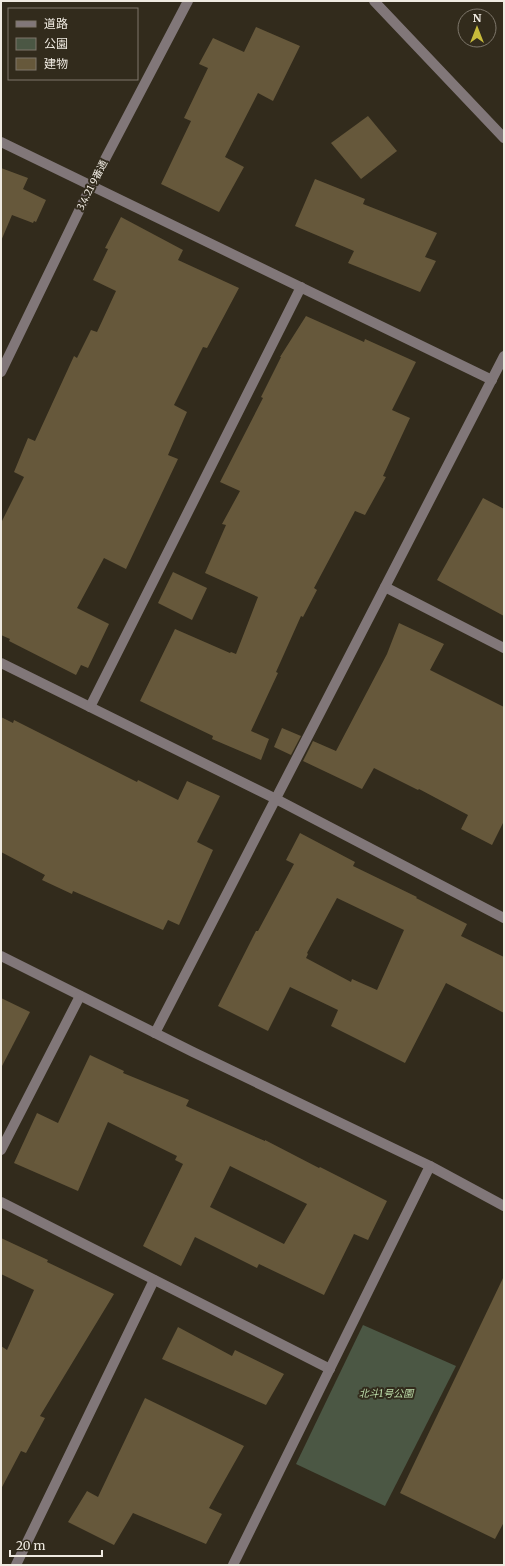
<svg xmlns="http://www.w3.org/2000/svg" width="505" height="1566" font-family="Merriweather,'Noto Sans JP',serif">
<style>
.green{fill:#4b5744}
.building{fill:#66583b;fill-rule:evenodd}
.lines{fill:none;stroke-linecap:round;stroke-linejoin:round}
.minor{stroke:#817779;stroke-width:10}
.labels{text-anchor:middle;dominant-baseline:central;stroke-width:4;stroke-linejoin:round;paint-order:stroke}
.street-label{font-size:10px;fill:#efeae1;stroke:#322b1c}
.park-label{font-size:10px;font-style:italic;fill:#bbdba8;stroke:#322b1c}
</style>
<rect width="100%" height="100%" fill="#322b1c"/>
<path class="green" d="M 363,1325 L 456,1366 L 385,1506 L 296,1464 Z"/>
<g class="building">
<path d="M 256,27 L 300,46 L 273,101 L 258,93 L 225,157 L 244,167 L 219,212 L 161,184 L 191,121 L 184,118 L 208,68 L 199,64 L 213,38 L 244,52 Z"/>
<path d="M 368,116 L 397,151 L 361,179 L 331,143 Z"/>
<path d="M 1,168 L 28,178 L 23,189 L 46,200 L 36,222 L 34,221 L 33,223 L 12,215 L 1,241 Z"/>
<path d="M 315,179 L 365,199 L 363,204 L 437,233 L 425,257 L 436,261 L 420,292 L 348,263 L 354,251 L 295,226 Z"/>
<path d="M 121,217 L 183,250 L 178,260 L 239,288 L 207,348 L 203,347 L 174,405 L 187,412 L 168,455 L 178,459 L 126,569 L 104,558 L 77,608 L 109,624 L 88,668 L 81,665 L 76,675 L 9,641 L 10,639 L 1,635 L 1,523 L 24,477 L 14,472 L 28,438 L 35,441 L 74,356 L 77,358 L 91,330 L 97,332 L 116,291 L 93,280 L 108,249 L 105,248 Z"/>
<path d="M 306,316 L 364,342 L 365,339 L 416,362 L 392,410 L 410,418 L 383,476 L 386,477 L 365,515 L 355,511 L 314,588 L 317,590 L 303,617 L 301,616 L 276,672 L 278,673 L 251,731 L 269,739 L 261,760 L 212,739 L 213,736 L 140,701 L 175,629 L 230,653 L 231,652 L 236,654 L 258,597 L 205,573 L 226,525 L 222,524 L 240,491 L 220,482 L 263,398 L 261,397 L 281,357 L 280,357 Z"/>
<path d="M 483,498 L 504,509 L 504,616 L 437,580 Z"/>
<path d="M 173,572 L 207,588 L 192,620 L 158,603 Z"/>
<path d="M 399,623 L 444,644 L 430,670 L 504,707 L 504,821 L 492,845 L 461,829 L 468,815 L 419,789 L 418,790 L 374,768 L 362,789 L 303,761 L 313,741 L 336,751 L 387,654 Z"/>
<path d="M 1,717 L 13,723 L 14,720 L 137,782 L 138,780 L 178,800 L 187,781 L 220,796 L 197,842 L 213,850 L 179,925 L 168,920 L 163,930 L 73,891 L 72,894 L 42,880 L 45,875 L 1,852 Z"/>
<path d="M 282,728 L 301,736 L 291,755 L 274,747 Z"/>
<path d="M 300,833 L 355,862 L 353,866 L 417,897 L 416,898 L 467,924 L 461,936 L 504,957 L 504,1013 L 446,983 L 405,1063 L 331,1026 L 338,1010 L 290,987 L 268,1031 L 218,1006 L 256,931 L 258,931 L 294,864 L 286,860 ZM 337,898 L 404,930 L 377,990 L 352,979 L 351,982 L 306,958 L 308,954 L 307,953 Z"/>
<path d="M 1,998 L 30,1012 L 1,1068 Z"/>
<path d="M 90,1055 L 124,1071 L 123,1073 L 189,1100 L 186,1106 L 265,1141 L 265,1140 L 319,1168 L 320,1167 L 387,1201 L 368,1240 L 354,1234 L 324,1295 L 259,1264 L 257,1268 L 195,1237 L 181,1266 L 143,1246 L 183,1164 L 175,1160 L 177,1156 L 108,1122 L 78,1191 L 14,1163 L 37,1113 L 58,1123 ZM 230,1166 L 307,1204 L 284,1244 L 210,1207 Z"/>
<path d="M 1,1238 L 48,1260 L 47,1262 L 114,1294 L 40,1416 L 45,1418 L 26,1453 L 21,1451 L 1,1489 L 1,1346 L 7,1350 L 34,1290 L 1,1274 Z"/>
<path d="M 504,1276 L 504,1522 L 495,1539 L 400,1493 Z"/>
<path d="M 178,1327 L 232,1356 L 235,1350 L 284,1374 L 266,1405 L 162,1359 Z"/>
<path d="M 145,1398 L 244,1446 L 209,1508 L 222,1514 L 206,1544 L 133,1513 L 114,1545 L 68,1522 L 87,1491 L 98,1497 Z"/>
</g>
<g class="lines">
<g class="minor">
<path d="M 374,1 L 504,138"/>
<path d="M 1,142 L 492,380"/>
<path d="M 1,372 L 91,186 L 188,1"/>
<path d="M 385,587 L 504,648"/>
<path d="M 1,663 L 276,799 L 504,918"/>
<path d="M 90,707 L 301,287"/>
<path d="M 1,956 L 193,1052 L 430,1166 L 504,1206"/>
<path d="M 155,1033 L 504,356"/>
<path d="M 1,1150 L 80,996"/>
<path d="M 1,1202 L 330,1369"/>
<path d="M 16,1565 L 154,1280"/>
<path d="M 233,1565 L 430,1166"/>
</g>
</g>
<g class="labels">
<g class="street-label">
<text transform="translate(92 185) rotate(-63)">3.4.21 9番通</text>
</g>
<g class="park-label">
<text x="386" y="1393">北斗1号公園</text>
</g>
</g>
<rect width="505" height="1566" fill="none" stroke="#efeae1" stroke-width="4"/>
<rect x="8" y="8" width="130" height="72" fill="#322b1c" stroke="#7e776b"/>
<rect x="16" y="21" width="20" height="6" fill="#817779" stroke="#7e776b"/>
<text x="44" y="28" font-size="12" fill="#efeae1">道路</text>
<rect x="16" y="38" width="20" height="12" fill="#4b5744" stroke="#7e776b"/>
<text x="44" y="48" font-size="12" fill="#efeae1">公園</text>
<rect x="16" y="58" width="20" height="12" fill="#66583b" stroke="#7e776b"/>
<text x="44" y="68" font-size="12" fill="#efeae1">建物</text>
<g transform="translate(477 28)"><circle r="19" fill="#322b1c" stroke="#7e776b"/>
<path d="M0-3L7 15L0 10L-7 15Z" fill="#c8bb3b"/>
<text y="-6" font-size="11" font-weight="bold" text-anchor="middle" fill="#efeae1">N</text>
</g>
<path d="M10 1550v6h92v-6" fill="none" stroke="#efeae1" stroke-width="2"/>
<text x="16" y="1550" font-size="12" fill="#efeae1" stroke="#322b1c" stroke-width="3" paint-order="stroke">20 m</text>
</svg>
